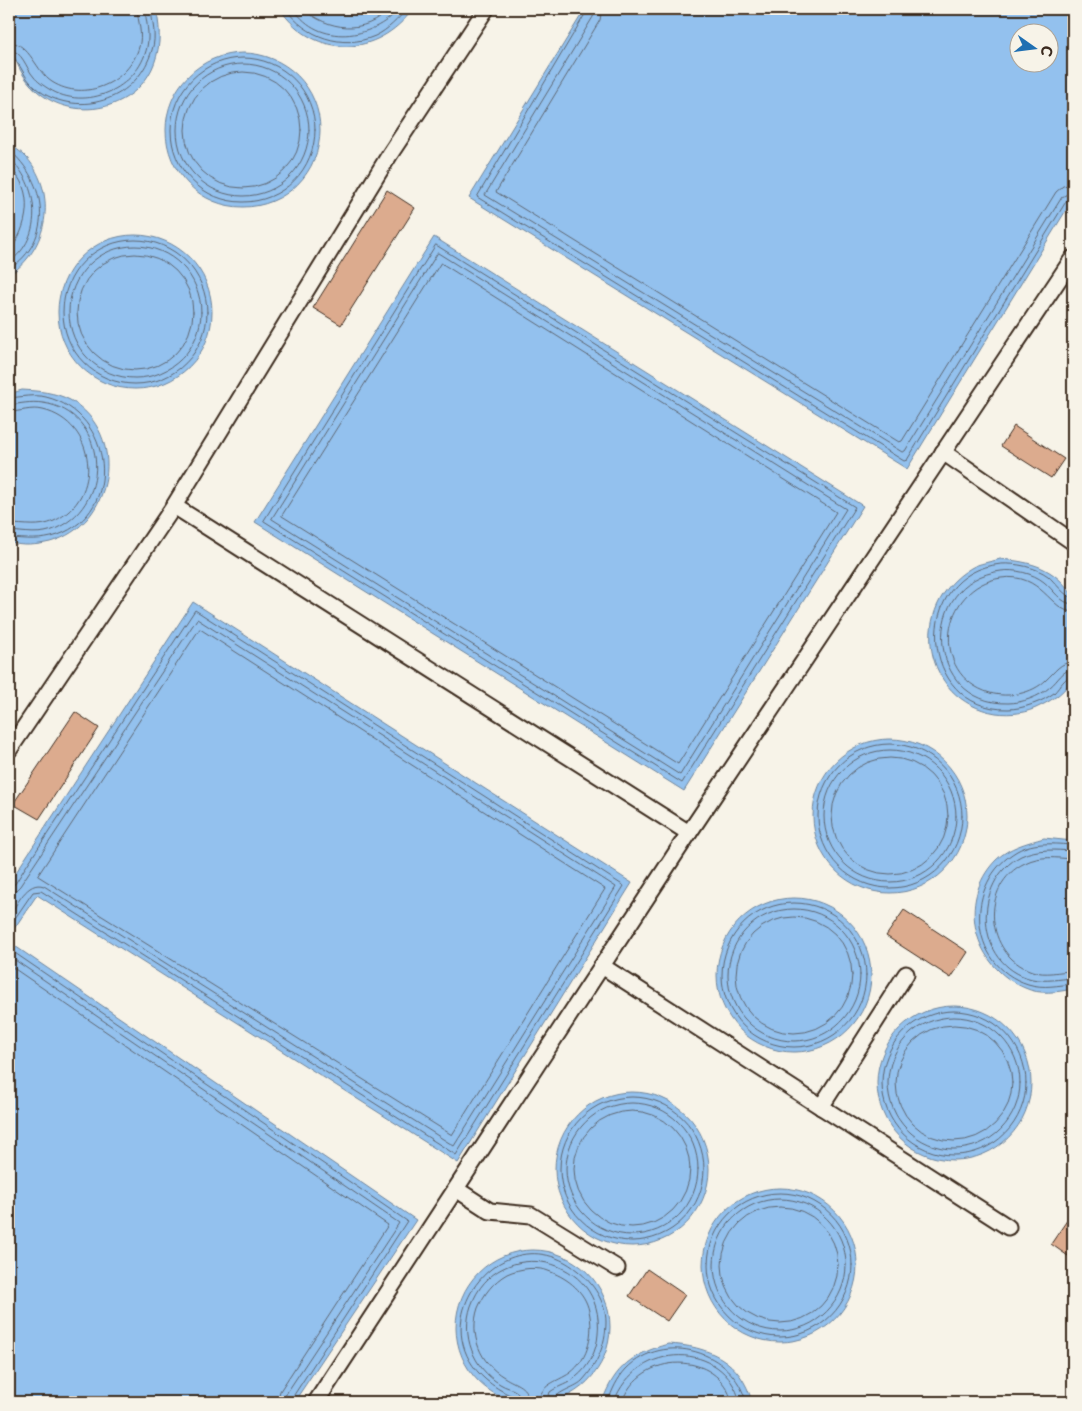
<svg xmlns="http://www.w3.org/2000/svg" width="1082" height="1411" font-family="'Playpen Sans',sans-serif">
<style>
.water{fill:#93c1ee;stroke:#70859b;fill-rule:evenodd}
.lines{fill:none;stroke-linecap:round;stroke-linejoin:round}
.shore{stroke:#5e6671;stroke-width:1}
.building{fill:#dcab8e;stroke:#3b2a1e}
.lane-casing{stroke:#3b2a1e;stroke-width:19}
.lane{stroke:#f7f3e8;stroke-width:15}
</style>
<rect width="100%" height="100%" fill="#f7f3e8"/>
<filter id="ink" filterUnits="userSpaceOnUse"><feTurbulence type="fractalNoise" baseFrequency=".02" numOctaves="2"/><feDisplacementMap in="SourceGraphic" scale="10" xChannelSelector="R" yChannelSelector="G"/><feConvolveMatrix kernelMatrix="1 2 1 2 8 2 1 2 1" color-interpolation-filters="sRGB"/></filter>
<g filter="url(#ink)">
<g class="water">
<path d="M 9,9 L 156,9 C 186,132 0,152 9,9 Z"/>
<path d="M 280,9 L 413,9 C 378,57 315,60 280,9 Z"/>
<path d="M 585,9 L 1073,9 L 1073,199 L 907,469 L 469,198 ZM 1020,32 L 1050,32 L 1050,62 L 1020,62 Z"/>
<circle cx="243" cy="130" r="77"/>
<path d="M 9,143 C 14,148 22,152 27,158 C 58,194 48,250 9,275 Z"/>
<circle cx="135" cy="312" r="77"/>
<path d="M 434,237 L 863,506 L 684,791 L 255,522 Z"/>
<path d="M 22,390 C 38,391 55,392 70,400 C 129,434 114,525 50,542 C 37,545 22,547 9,542 L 9,394 Z"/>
<path d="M 1000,559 C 1032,562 1054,567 1073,596 L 1073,676 C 1067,691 1054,699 1040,706 C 1027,713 1011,715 996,713 C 922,701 907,606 971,568 C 979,563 991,562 1000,559 Z"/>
<path d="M 193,602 L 632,883 L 458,1163 L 37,895 L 9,936 L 9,883 Z"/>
<circle cx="890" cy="816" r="77"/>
<path d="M 1044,838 L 1073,841 L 1073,989 C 1057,992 1040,995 1025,988 C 974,967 956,901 996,860 C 1009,847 1027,843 1044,838 Z"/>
<circle cx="794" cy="975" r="77"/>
<path d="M 9,942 L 416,1220 L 294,1402 L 9,1402 Z"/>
<circle cx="954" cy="1083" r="77"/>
<circle cx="632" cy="1169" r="77"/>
<circle cx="780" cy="1265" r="77"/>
<circle cx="533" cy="1327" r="77"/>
<path d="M 668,1344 C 708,1346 741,1360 752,1402 L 602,1402 C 615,1366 633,1354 668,1344 Z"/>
</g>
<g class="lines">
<g class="shore">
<path d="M 286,9 C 305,37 343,50 375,36 C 388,30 398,19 407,9"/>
<path d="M 294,9 C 319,47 372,40 399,9"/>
<path d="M 303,9 C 328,30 365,36 389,9"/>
<path d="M 588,9 L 477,197 L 904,461 L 907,460 L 1067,200 L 1073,198"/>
<path d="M 595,9 L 593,17 L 485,195 L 902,452 L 905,451 L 1062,197 L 1073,191"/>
<path d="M 602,9 L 600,20 L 496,192 L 899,442 L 902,441 L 1056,192 L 1063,186 L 1073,184"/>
<path d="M 9,42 C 30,43 36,72 52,82 C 85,103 129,82 139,47 C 143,34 138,22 137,9"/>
<path d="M 9,50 C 23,51 25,67 34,77 C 37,81 44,86 49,89 C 85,112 138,89 147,47 C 150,33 146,22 145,9"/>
<path d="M 9,56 C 18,57 23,75 30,82 C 34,87 42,93 48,96 C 90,116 139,95 152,50 C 157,36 152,23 151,9"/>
<circle cx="243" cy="130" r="72"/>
<circle cx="243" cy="130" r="66"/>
<circle cx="243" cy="130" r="58"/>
<path d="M 9,150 C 47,181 55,240 9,269"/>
<path d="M 9,158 C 39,183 45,238 9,262"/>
<path d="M 9,167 C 36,190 28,228 9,252"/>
<circle cx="135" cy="312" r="72"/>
<path d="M 436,245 L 855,507 L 682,783 L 264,521 Z"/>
<circle cx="135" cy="312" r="66"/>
<path d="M 438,253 L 846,509 L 680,775 L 272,519 Z"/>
<circle cx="135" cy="312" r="58"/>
<path d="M 441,263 L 836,512 L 678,764 L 282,516 Z"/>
<path d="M 9,398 C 21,397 34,394 46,397 C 114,414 124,511 58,535 C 41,541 26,539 9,538"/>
<path d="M 9,405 C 20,404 30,401 43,403 C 107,412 114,502 57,528 C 41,536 25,532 9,531"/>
<path d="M 9,412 C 20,412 31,407 43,410 C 97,423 104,498 54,521 C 39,528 25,524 9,524"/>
<path d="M 1073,598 C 1065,597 1055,582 1048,576 C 1036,567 1015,563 1001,564 C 910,573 918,711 1008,709 C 1023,709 1042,702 1054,693 C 1060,687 1065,676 1073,676"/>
<path d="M 1073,604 C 1061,604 1053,589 1044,582 C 1033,573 1014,569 1001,571 C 918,581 926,705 1008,703 C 1022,703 1039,697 1050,687 C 1058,681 1062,670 1073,669"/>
<path d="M 1073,612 C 1050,611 1042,572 1001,578 C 940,587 929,675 990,693 C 1008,698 1032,694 1046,680 C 1055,672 1060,662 1073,662"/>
<path d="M 200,629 L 605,889 L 452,1135 L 38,876 Z"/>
<circle cx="890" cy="816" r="72"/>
<circle cx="890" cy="816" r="66"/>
<circle cx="890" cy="816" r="58"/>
<path d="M 1073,845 C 1054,844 1035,841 1017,851 C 964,882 967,965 1028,984 C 1044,989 1058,985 1073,984"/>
<path d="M 1073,851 C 1055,850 1038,848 1021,856 C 972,881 974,965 1032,979 C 1047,982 1058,979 1073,978"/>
<path d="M 1073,859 C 1056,858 1041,855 1025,863 C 979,885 985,955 1032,971 C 1046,976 1059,971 1073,971"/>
<path d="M 9,885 L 15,884 L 25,868 L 195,610 L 624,886 L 456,1155 L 41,891 L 33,892 L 9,927"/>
<path d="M 9,892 L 15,891 L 20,886 L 197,619 L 616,887 L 454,1146 L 44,886 C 27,880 17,905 9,916"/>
<circle cx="794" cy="975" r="72"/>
<circle cx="794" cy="975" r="66"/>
<circle cx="794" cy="975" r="58"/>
<path d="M 9,949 L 407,1221 L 292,1398 L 291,1402"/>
<path d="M 9,956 L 399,1223 L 286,1394 L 284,1402"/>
<path d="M 9,965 L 388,1225 L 280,1391 L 277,1402"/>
<circle cx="954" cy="1083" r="72"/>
<circle cx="954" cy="1083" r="66"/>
<circle cx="954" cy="1083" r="58"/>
<circle cx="632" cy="1169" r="72"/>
<circle cx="632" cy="1169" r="66"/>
<circle cx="632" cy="1169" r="58"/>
<circle cx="780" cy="1265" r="72"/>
<circle cx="780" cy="1265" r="66"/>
<circle cx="780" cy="1265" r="58"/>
<path d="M 514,1402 L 512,1396 C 399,1345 498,1205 578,1271 C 593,1283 606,1302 606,1322 C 606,1344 597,1365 582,1381 C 575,1388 554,1392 553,1402"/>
<path d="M 521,1402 L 517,1392 C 512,1388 506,1388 500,1384 C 473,1368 461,1335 471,1306 C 497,1232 606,1256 598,1334 C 597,1350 589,1367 576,1377 C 569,1384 558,1386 550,1392 L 547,1402"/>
<path d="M 528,1402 C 528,1385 516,1385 504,1377 C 480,1363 469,1335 478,1308 C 484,1294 493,1282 507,1274 C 520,1268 538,1266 551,1272 C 569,1279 585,1292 589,1311 C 594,1332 589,1359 570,1373 C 557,1382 540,1384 539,1402"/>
<path d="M 608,1402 C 612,1390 617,1379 626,1369 C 664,1330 734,1351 746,1402"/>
<path d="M 614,1402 C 636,1340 725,1340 740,1402"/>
<path d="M 622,1402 C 640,1350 719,1350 732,1402"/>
</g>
</g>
<g class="building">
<path d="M 387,190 L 415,208 L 341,325 L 313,308 Z"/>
<path d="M 1014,426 L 1064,459 L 1051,478 L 1001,446 Z"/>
<path d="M 75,712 L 99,728 L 39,819 L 13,804 Z"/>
<path d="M 904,910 L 968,952 L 951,978 L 886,936 Z"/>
<path d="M 1072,1213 L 1073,1249 L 1068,1256 L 1051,1244 Z"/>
<path d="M 647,1269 L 685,1295 L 667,1321 L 629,1296 Z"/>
</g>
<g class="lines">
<g class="lane-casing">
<g id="lane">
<path d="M 943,452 L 1073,542"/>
<path d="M 174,506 L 689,833"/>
<path d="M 9,750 L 174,506 L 390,154 L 486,9"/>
<path d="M 602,966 L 1008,1227"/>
<path d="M 821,1107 L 906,974"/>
<path d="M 456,1189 L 490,1211 L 531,1215 L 617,1268"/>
<path d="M 316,1402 L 689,833 L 1073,258"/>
</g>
</g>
<use href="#lane" class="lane"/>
</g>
</g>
<rect width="1082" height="1411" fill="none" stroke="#f7f3e8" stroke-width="30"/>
<rect x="15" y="15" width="1052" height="1381" fill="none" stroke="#3b2a1e" stroke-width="2" filter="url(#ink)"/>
<g transform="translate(1034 48) rotate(104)"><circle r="24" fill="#f7f3e8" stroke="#aca397"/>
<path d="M0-4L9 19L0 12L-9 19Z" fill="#1f6fb2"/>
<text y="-8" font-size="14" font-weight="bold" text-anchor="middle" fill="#3b2a1e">С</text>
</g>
</svg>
